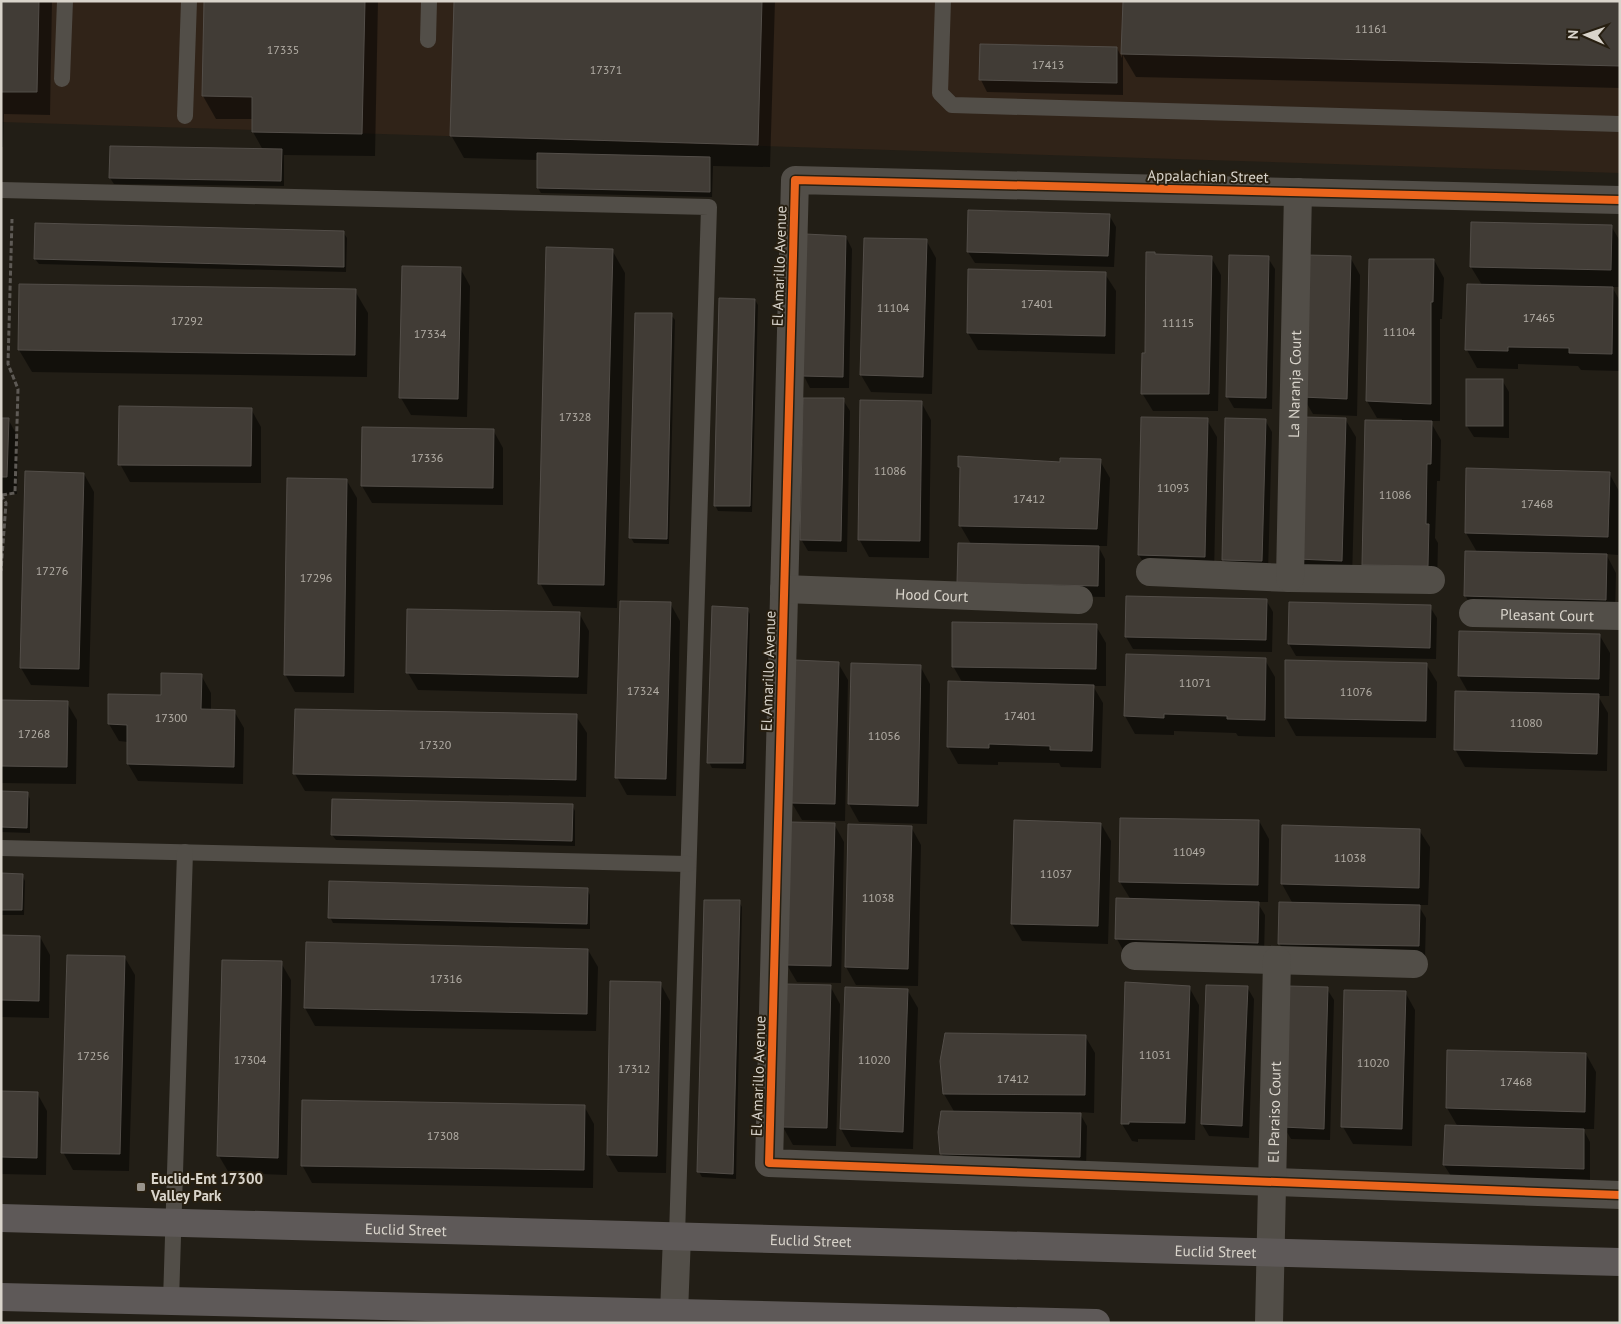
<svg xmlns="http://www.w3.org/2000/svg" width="1621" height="1324" font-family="'PT Sans',sans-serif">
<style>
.commercial{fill:#302318}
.shadow{fill:#0007}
.building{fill:#413c36;stroke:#534e49}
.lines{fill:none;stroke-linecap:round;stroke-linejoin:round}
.path{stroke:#5e5a55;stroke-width:3;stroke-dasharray:5 2.5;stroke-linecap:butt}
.lane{stroke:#524e48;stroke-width:16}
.street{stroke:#524e48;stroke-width:28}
.primary{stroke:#5e5958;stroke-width:28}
.cycleway-casing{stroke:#271f11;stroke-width:11}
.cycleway{stroke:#eb651d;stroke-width:8}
.poi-dot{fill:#99948c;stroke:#271f11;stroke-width:2}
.labels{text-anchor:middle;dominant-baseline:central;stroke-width:4;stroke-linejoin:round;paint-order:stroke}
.number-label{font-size:12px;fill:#b3aea6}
.street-label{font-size:15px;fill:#d9d4cb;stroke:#271f11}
.poi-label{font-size:15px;font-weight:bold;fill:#d9d4cb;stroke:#271f11;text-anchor:start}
</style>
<rect width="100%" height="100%" fill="#221e16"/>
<path class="commercial" d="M 1,1 L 1620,1 L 1620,173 L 1,122 Z"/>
<g class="shadow">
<path d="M 1,1 L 52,1 L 50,115 L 4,114 L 3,147 L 1,147 Z"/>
<path d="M 205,1 L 378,1 L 375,156 L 284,155 L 284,186 L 114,184 L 110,178 L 111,147 L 263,150 L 253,132 L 253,119 L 216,119 L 203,96 Z"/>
<path d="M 456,1 L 775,1 L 770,167 L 713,166 L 712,197 L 541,193 L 538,188 L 538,160 L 464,158 L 451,135 Z"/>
<path d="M 1124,1 L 1620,1 L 1620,88 L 1136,77 L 1123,55 L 1123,95 L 987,92 L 981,80 L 981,45 L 1117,48 L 1122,58 Z"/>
<path d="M 1109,215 L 1116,227 L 1114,267 L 975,263 L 968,252 Z"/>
<path d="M 1611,226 L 1620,241 L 1620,287 L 1612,287 L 1620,301 L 1620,371 L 1581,370 L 1578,366 L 1518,364 L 1518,369 L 1477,368 L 1467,350 L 1468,285 L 1482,285 L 1471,267 Z"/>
<path d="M 343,232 L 347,238 L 346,272 L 39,264 L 35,259 Z"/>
<path d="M 846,237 L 852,249 L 849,388 L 810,388 L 804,376 Z"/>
<path d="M 926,240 L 936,258 L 932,394 L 871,392 L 861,375 Z"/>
<path d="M 612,250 L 625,273 L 617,608 L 553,606 L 540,583 Z"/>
<path d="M 1155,256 L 1211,257 L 1221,275 L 1218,411 L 1153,411 L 1142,393 Z"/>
<path d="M 1350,257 L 1360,275 L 1357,416 L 1313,414 L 1303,397 Z"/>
<path d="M 1268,258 L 1275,269 L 1272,409 L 1234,408 L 1227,396 Z"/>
<path d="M 1434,260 L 1444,278 L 1442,319 L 1440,319 L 1440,421 L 1430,421 L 1441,440 L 1440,481 L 1437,481 L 1435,538 L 1438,543 L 1437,584 L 1373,582 L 1363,565 L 1402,419 L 1377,418 L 1367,401 Z"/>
<path d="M 460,268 L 470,286 L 467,417 L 411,415 L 401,398 Z"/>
<path d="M 1105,274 L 1116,291 L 1115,354 L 978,350 L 968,333 Z"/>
<path d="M 355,291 L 368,313 L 367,377 L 32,372 L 19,350 Z"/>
<path d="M 755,300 L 758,305 L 752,512 L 718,511 L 715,505 Z"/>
<path d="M 671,315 L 675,320 L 669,544 L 634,543 L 631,538 Z"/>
<path d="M 1502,380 L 1509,392 L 1509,438 L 1474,437 L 1467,426 Z"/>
<path d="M 843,400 L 850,411 L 847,552 L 808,551 L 801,539 Z"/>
<path d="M 921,402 L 931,420 L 929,558 L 869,557 L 859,539 Z"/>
<path d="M 251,409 L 261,427 L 261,483 L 130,482 L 120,464 Z"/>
<path d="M 1,419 L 8,419 L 18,437 L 17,494 L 1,494 Z"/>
<path d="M 1345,419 L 1356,437 L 1352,578 L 1310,576 L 1300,559 Z"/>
<path d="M 1207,420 L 1217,437 L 1214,574 L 1149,572 L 1139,555 Z"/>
<path d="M 1265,420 L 1272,432 L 1268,572 L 1230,571 L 1223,559 Z"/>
<path d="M 493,430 L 503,448 L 503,505 L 372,503 L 362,486 Z"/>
<path d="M 959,458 L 1061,463 L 1100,461 L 1110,478 L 1107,546 L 1098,546 L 1105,559 L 1105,597 L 965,594 L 971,544 L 960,525 L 961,471 Z"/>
<path d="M 1467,470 L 1609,473 L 1619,491 L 1618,555 L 1606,554 L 1616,573 L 1615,617 L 1475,613 L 1465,595 L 1477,552 L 1466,533 Z"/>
<path d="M 84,474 L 94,492 L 89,687 L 31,685 L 21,668 Z"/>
<path d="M 347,481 L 357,498 L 354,693 L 295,692 L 285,674 Z"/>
<path d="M 1127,597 L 1266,600 L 1273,612 L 1272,652 L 1133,649 L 1126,637 Z"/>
<path d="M 670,603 L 680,621 L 676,796 L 627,795 L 617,777 Z"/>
<path d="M 1430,607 L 1437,618 L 1436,659 L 1296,656 L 1289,644 Z"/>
<path d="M 747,609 L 750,614 L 746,769 L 712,768 L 709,762 Z"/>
<path d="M 579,613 L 589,631 L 587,694 L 418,690 L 408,673 Z"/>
<path d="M 1096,626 L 1106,643 L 1106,686 L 1093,686 L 1103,703 L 1101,768 L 1061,767 L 1059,763 L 998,762 L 998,765 L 958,764 L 948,746 L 962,682 L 953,666 Z"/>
<path d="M 1600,636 L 1610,653 L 1609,696 L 1598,696 L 1608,713 L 1607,771 L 1465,767 L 1455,749 L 1468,692 L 1459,676 Z"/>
<path d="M 1265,660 L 1275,677 L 1275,737 L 1238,736 L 1236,733 L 1174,731 L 1174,735 L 1135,734 L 1125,716 Z"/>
<path d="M 838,663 L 848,680 L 845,821 L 802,820 L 792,803 Z"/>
<path d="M 853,664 L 920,666 L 930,684 L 927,824 L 859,822 L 849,804 Z"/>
<path d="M 1426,664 L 1437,682 L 1436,738 L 1296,736 L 1286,718 Z"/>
<path d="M 201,675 L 211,693 L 211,711 L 234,711 L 244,728 L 243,784 L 138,781 L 128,764 L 128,742 L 119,741 L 109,724 Z"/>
<path d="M 1,701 L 67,703 L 77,720 L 76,784 L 1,783 Z"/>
<path d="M 576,716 L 587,733 L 586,797 L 305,791 L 295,774 Z"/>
<path d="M 1,792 L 27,793 L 30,799 L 30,833 L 1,832 Z"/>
<path d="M 572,805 L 575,811 L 575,846 L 336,840 L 332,835 Z"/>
<path d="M 1121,819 L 1259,821 L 1269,839 L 1268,902 L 1257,902 L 1265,915 L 1264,954 L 1123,950 L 1117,939 L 1131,900 L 1120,882 Z"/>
<path d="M 834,824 L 844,842 L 841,983 L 797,982 L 787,965 Z"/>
<path d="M 1101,824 L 1111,841 L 1108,944 L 1022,941 L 1012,924 Z"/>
<path d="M 849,825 L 911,827 L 921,845 L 918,986 L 856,985 L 846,967 Z"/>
<path d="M 1283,827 L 1419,830 L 1430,847 L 1428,905 L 1418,905 L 1426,918 L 1425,958 L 1286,955 L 1279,943 L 1293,904 L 1282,884 Z"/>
<path d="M 1,875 L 22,875 L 25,881 L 24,915 L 1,915 Z"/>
<path d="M 587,889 L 590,895 L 590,929 L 333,923 L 330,917 Z"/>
<path d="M 739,902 L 742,907 L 736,1179 L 702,1177 L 699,1172 Z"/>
<path d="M 1,936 L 40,937 L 50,955 L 49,1018 L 1,1017 Z"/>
<path d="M 588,950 L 598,967 L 596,1031 L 315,1026 L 305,1008 Z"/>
<path d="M 125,958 L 135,975 L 129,1171 L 73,1170 L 63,1152 Z"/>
<path d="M 281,963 L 291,980 L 287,1175 L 229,1173 L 219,1156 Z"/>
<path d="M 660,983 L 670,1001 L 666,1173 L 618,1172 L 608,1155 Z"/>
<path d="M 830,986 L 840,1004 L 836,1146 L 793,1145 L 783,1127 Z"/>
<path d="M 1189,987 L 1199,1005 L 1195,1140 L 1138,1139 L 1138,1142 L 1132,1141 L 1122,1124 Z"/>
<path d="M 1247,987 L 1254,999 L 1249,1138 L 1209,1136 L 1202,1124 Z"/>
<path d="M 846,989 L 908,991 L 918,1008 L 913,1149 L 851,1147 L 841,1129 Z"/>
<path d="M 1327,989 L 1334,1000 L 1330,1140 L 1291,1139 L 1284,1127 Z"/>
<path d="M 1405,992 L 1415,1010 L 1412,1146 L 1353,1144 L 1343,1127 Z"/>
<path d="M 1085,1036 L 1095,1053 L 1094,1113 L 1079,1112 L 1087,1126 L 1086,1168 L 948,1165 L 941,1153 L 955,1113 L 944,1094 Z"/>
<path d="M 1448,1052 L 1586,1054 L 1596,1072 L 1594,1129 L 1583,1129 L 1590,1142 L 1590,1180 L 1451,1176 L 1444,1165 L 1458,1127 L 1447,1108 Z"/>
<path d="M 1,1093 L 37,1093 L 47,1111 L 46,1175 L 1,1174 Z"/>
<path d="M 584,1106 L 594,1124 L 593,1188 L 312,1183 L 302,1165 Z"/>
</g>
<g class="building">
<path d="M 1,1 L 39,1 L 37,92 L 1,92 Z"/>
<path d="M 204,1 L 365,1 L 362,134 L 252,132 L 252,97 L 202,96 Z"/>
<path d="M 454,1 L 762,1 L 758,145 L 450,136 Z"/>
<path d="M 1123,1 L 1620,1 L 1620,66 L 1121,54 Z"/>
<path d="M 980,44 L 1117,47 L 1117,83 L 979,80 Z"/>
<path d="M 110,146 L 282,149 L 281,181 L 109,178 Z"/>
<path d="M 537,153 L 710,157 L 710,192 L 537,188 Z"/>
<path d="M 968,210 L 1110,214 L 1108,256 L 967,252 Z"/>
<path d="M 1471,222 L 1612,225 L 1611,270 L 1470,267 Z"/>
<path d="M 35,223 L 344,231 L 344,267 L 34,259 Z"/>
<path d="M 805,234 L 846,236 L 843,377 L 802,376 Z"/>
<path d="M 864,238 L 927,239 L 923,377 L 860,375 Z"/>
<path d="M 546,247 L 613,249 L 604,585 L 538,584 Z"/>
<path d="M 1146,252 L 1155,252 L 1155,254 L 1212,256 L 1209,394 L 1141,394 L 1142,353 L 1145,353 Z"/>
<path d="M 1229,255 L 1269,256 L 1266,398 L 1226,397 Z"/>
<path d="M 1306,255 L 1351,256 L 1347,399 L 1302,397 Z"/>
<path d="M 1369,259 L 1434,259 L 1433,302 L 1431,302 L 1431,404 L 1366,401 Z"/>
<path d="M 402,266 L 461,267 L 458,399 L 399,398 Z"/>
<path d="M 968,269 L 1106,272 L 1105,336 L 967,333 Z"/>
<path d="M 19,284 L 356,289 L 355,355 L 18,350 Z"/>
<path d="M 1467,284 L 1613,287 L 1612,354 L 1569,353 L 1569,348 L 1508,347 L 1508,351 L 1465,350 Z"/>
<path d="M 719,298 L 755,299 L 750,506 L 714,506 Z"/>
<path d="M 635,313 L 672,313 L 667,539 L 629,538 Z"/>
<rect x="1466" y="379" width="37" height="47"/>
<path d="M 803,398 L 844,398 L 841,541 L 800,540 Z"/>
<path d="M 860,400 L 922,401 L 920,541 L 858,540 Z"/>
<path d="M 119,406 L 252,408 L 251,466 L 118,465 Z"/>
<path d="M 1141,417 L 1208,418 L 1205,557 L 1138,555 Z"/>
<path d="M 1302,417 L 1346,418 L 1342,561 L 1298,559 Z"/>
<path d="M 1,418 L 9,418 L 7,477 L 1,477 Z"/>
<path d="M 1225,418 L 1266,419 L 1262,561 L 1222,560 Z"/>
<path d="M 1365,420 L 1432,421 L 1431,464 L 1427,464 L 1426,524 L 1429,524 L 1428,566 L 1362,565 Z"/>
<path d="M 362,427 L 494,429 L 493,488 L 361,486 Z"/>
<path d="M 958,456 L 1060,462 L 1060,458 L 1101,459 L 1097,529 L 959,526 L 960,467 L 958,467 Z"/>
<path d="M 1466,468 L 1610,472 L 1608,537 L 1465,533 Z"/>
<path d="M 25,471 L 84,473 L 79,669 L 20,668 Z"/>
<path d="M 287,478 L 347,479 L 344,676 L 284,675 Z"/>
<path d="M 958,543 L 1099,546 L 1098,586 L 957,583 Z"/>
<path d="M 1465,551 L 1607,554 L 1606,600 L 1464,596 Z"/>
<path d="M 1126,596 L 1267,599 L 1266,640 L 1125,637 Z"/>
<path d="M 620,601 L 671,602 L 666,779 L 615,778 Z"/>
<path d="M 1289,602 L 1431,605 L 1430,648 L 1288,644 Z"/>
<path d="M 712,606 L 748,608 L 743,763 L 707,763 Z"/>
<path d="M 407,609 L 580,612 L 578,677 L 406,673 Z"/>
<path d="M 952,622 L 1097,624 L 1096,669 L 952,667 Z"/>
<path d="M 1459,631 L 1600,634 L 1599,679 L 1458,676 Z"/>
<path d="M 1126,654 L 1266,658 L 1265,720 L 1227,719 L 1227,716 L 1164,714 L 1164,718 L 1124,716 Z"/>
<path d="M 795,660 L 839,662 L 835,804 L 791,803 Z"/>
<path d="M 1285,660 L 1427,663 L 1426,721 L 1285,718 Z"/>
<path d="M 851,663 L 921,665 L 918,806 L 848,804 Z"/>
<path d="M 161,673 L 202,674 L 201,709 L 235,710 L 234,767 L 127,764 L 127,725 L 108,724 L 108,694 L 161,695 Z"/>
<path d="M 948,681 L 1094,685 L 1092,751 L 1050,750 L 1050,746 L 989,744 L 989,748 L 947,747 Z"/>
<path d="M 1455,691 L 1599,694 L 1597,754 L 1454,750 Z"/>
<path d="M 1,700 L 68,701 L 67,767 L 1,766 Z"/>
<path d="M 295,709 L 577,714 L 576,780 L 293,774 Z"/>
<path d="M 1,791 L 28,792 L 27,828 L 1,827 Z"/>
<path d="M 332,799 L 573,804 L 572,841 L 331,835 Z"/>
<path d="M 1120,818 L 1259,820 L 1258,885 L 1119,882 Z"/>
<path d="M 1014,820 L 1101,823 L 1098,926 L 1011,924 Z"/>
<path d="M 790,822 L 835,823 L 831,966 L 786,965 Z"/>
<path d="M 848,824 L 912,826 L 908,969 L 845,967 Z"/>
<path d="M 1282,825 L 1420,829 L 1419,888 L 1281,884 Z"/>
<path d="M 1,873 L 23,874 L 22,910 L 1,910 Z"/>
<path d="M 329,881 L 588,888 L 587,924 L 328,918 Z"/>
<path d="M 1116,898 L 1259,902 L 1258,943 L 1115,939 Z"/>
<path d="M 704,900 L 740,900 L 733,1174 L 697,1172 Z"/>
<path d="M 1279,902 L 1420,905 L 1419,946 L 1278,944 Z"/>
<path d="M 1,935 L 40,936 L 39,1001 L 1,1000 Z"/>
<path d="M 306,942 L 588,949 L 587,1014 L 304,1008 Z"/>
<path d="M 67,955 L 125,956 L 120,1154 L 61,1153 Z"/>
<path d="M 222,960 L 282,961 L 278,1158 L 217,1156 Z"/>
<path d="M 610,981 L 661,982 L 657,1156 L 607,1155 Z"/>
<path d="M 1125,982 L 1190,986 L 1185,1123 L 1129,1122 L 1129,1124 L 1121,1124 Z"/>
<path d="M 785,984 L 831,985 L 827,1128 L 782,1127 Z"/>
<path d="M 1206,985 L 1248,986 L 1242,1126 L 1201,1124 Z"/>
<path d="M 1287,986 L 1328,987 L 1324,1129 L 1283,1127 Z"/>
<path d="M 845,987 L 908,989 L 903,1132 L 840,1129 Z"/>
<path d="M 1344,990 L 1406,991 L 1402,1129 L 1341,1127 Z"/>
<path d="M 945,1033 L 1086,1035 L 1085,1095 L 943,1094 L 940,1061 Z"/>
<path d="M 1447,1050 L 1586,1053 L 1585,1112 L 1446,1108 Z"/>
<path d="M 1,1091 L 38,1092 L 37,1158 L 1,1157 Z"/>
<path d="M 302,1100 L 585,1105 L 584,1170 L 301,1166 Z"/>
<path d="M 941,1111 L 1081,1113 L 1080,1157 L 940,1154 L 938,1132 Z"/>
<path d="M 1445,1125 L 1584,1129 L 1584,1169 L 1443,1165 Z"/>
</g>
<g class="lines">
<g class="path">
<path d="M 1,495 L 6,503 L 1,571"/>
<path d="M 2,495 L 15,493 L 18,389 L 8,364 L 12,219"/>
</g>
<g class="lane">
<path d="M 943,1 L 940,93 L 952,105 L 1620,124"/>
<path d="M 428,40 L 429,1"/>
<path d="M 62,79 L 65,1"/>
<path d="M 185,116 L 189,1"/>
<path d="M 1,190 L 709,207 L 677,1236"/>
<path d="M 1,848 L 688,864"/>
<path d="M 171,1301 L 185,852"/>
</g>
<g class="street">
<path d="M 1620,200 L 795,180 L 769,1163 L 1620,1195"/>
<path d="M 1150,572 L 1290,578 L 1431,580"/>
<path id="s1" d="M 1290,578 L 1298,192"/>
<path id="s2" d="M 784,589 L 1079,600"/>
<path id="s3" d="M 1473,613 L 1620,616"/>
<path d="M 1135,956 L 1414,964"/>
<path d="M 674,1313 L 677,1236"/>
<path id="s4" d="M 1269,1323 L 1277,960"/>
</g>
<g class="primary">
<path id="s5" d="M 1,1218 L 1620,1262"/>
<path d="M 1,1297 L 1096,1323"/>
</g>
<g class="cycleway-casing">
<path id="cycleway" d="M 1620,200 L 795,180 L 769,1163 L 1620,1195"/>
</g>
<use href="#cycleway" class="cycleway"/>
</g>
<rect class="poi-dot" x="136" y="1182" width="10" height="10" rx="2.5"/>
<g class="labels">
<g class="number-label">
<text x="1371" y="28">11161</text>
<text x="283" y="49">17335</text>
<text x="1048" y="64">17413</text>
<text x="606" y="69">17371</text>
<text x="1037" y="303">17401</text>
<text x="893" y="307">11104</text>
<text x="1539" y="317">17465</text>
<text x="187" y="320">17292</text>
<text x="1178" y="322">11115</text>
<text x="1399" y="331">11104</text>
<text x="430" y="333">17334</text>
<text x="575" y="416">17328</text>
<text x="427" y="457">17336</text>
<text x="890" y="470">11086</text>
<text x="1173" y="487">11093</text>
<text x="1395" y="494">11086</text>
<text x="1029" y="498">17412</text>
<text x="1537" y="503">17468</text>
<text x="52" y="570">17276</text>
<text x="316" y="577">17296</text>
<text x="1195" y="682">11071</text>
<text x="643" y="690">17324</text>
<text x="1356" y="691">11076</text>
<text x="1020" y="715">17401</text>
<text x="171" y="717">17300</text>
<text x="1526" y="722">11080</text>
<text x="34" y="733">17268</text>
<text x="884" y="735">11056</text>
<text x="435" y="744">17320</text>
<text x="1189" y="851">11049</text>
<text x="1350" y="857">11038</text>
<text x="1056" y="873">11037</text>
<text x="878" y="897">11038</text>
<text x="446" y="978">17316</text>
<text x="1155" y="1054">11031</text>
<text x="93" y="1055">17256</text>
<text x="250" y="1059">17304</text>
<text x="874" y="1059">11020</text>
<text x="1373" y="1062">11020</text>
<text x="634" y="1068">17312</text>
<text x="1013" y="1078">17412</text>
<text x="1516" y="1081">17468</text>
<text x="443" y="1135">17308</text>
</g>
<g class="street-label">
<text transform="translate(1208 176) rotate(1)">Appalachian Street</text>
<text transform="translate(779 266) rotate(-88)">El Amarillo Avenue</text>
<text stroke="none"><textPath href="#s1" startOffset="194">La Naranja Court</textPath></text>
<text stroke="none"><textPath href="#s2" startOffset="148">Hood Court</textPath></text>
<text stroke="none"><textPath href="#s3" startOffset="74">Pleasant Court</textPath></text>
<text transform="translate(768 671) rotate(-88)">El Amarillo Avenue</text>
<text transform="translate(758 1076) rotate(-88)">El Amarillo Avenue</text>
<text stroke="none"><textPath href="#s4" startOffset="211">El Paraiso Court</textPath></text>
<text stroke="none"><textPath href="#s5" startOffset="405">Euclid Street</textPath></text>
<text stroke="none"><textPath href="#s5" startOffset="810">Euclid Street</textPath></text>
<text stroke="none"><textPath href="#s5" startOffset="1215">Euclid Street</textPath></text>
</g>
<g class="poi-label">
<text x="151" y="1178">Euclid-Ent 17300<tspan x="151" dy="17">Valley Park</tspan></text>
</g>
</g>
<rect width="1621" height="1324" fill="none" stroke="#d9d4cb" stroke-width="5"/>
<g transform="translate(1586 35) rotate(272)" stroke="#271f11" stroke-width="4" paint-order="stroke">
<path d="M0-4L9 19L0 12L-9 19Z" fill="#d9d4cb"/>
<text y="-8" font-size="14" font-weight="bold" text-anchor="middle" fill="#d9d4cb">N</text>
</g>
</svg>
